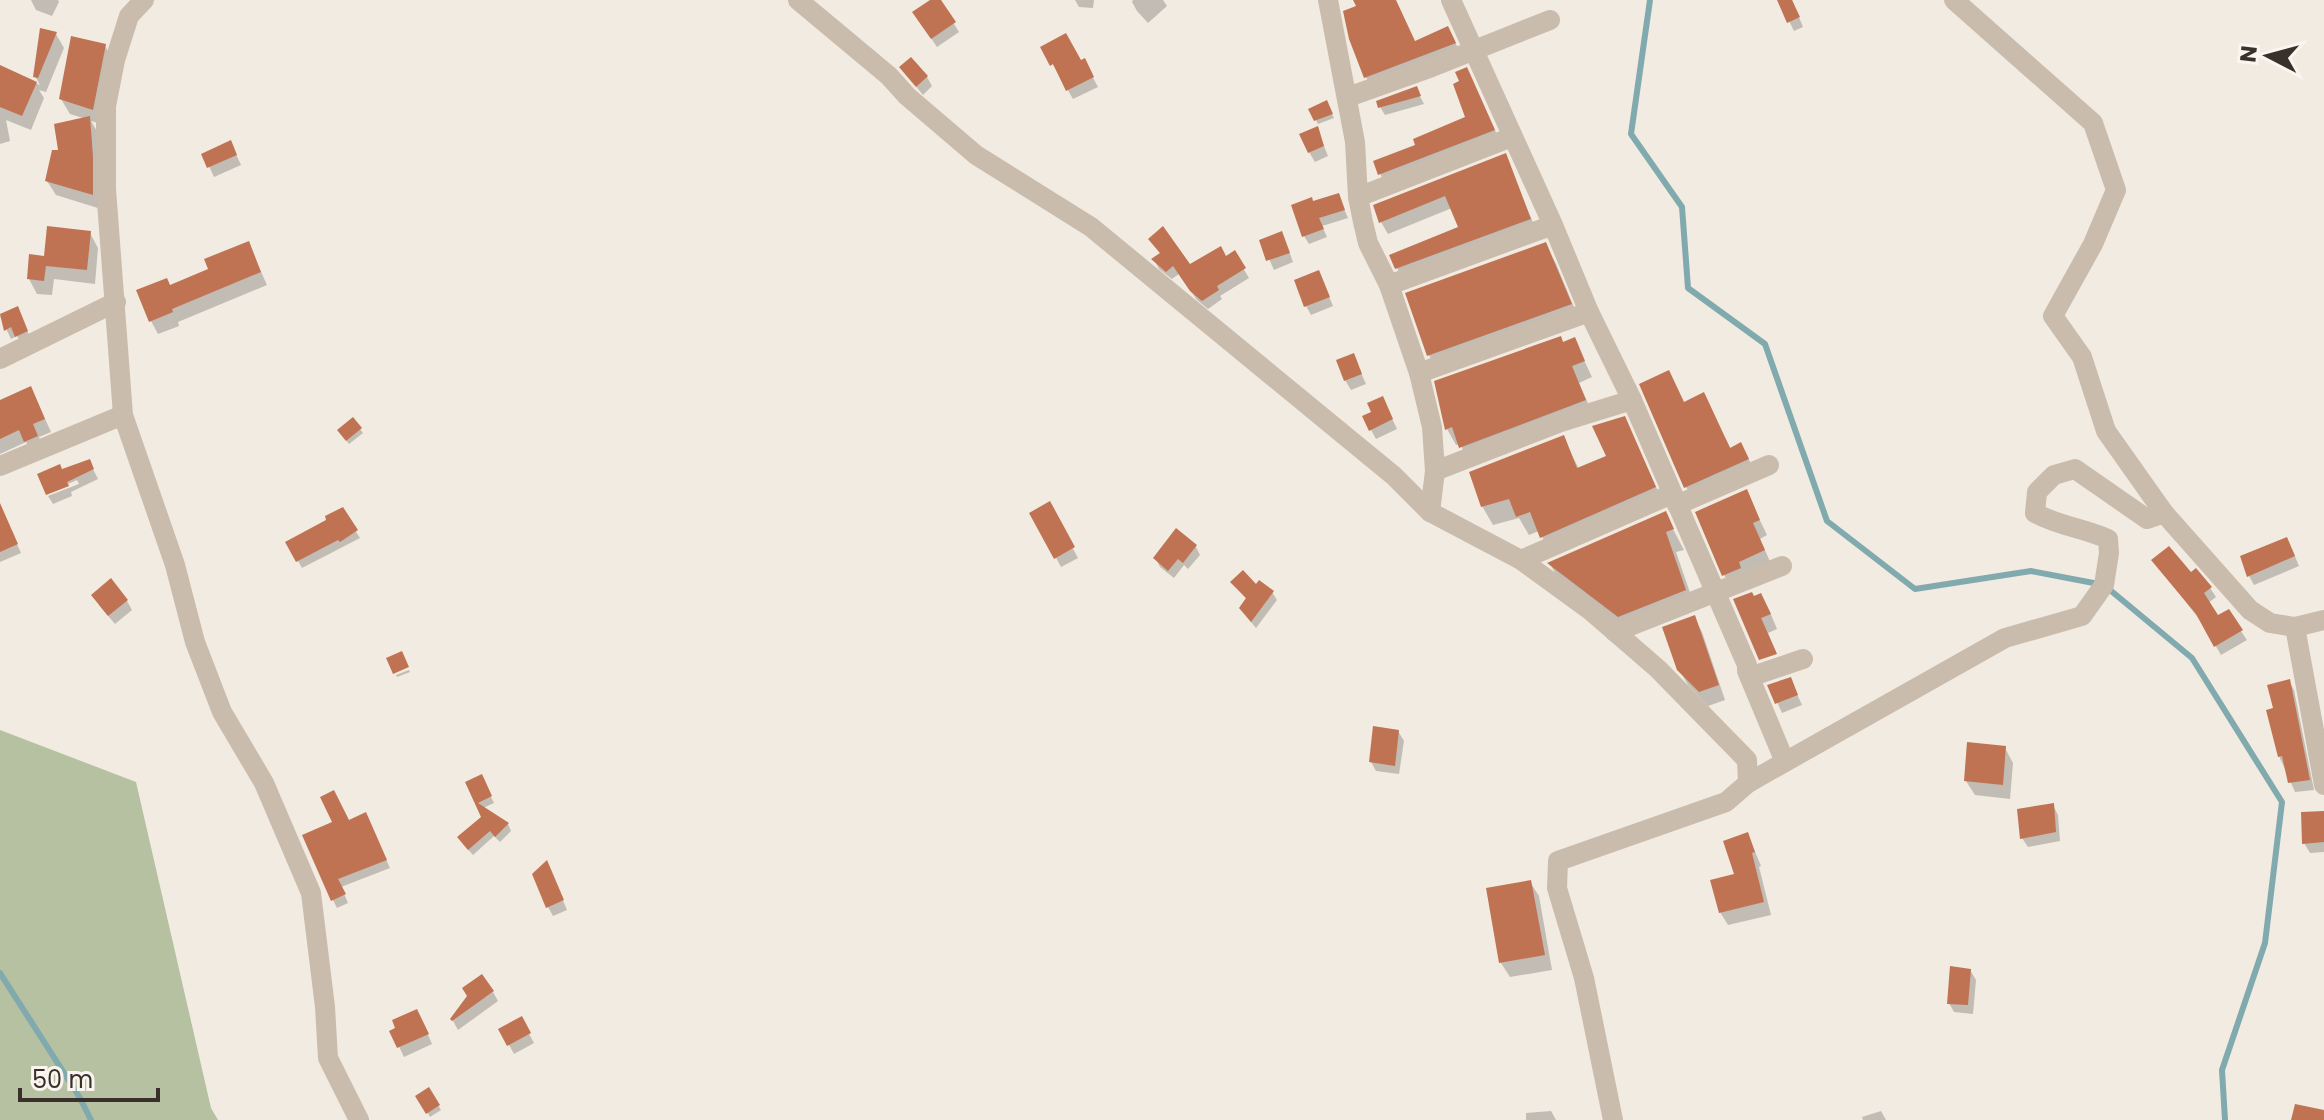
<svg xmlns="http://www.w3.org/2000/svg" width="2324" height="1120" font-family="Poppins,sans-serif">
<style>
.green{fill:#b5c1a1}
.shadow{fill:#0003}
.lines{fill:none;stroke-linecap:round;stroke-linejoin:round}
.stream{stroke:#81aaae;stroke-width:6}
.building{fill:#c07352}
.minor{stroke:#cabcad;stroke-width:20}
</style>
<rect width="100%" height="100%" fill="#f2ebe1"/>
<path class="green" d="M 0,730 L 136,782 L 211,1108 L 218,1120 L 0,1120 Z"/>
<g class="shadow">
<path d="M 31,0 L 58,0 L 59,2 L 52,16 L 36,10 Z"/>
<path d="M 933,0 L 939,0 L 959,32 L 937,47 L 920,22 Z"/>
<path d="M 1075,0 L 1094,0 L 1093,8 L 1079,7 Z"/>
<path d="M 1133,0 L 1163,0 L 1167,6 L 1148,23 L 1137,11 L 1132,2 Z"/>
<path d="M 1355,0 L 1395,0 L 1415,43 L 1453,37 L 1460,53 L 1371,86 L 1366,77 L 1358,7 Z"/>
<path d="M 1779,0 L 1792,0 L 1803,27 L 1794,31 Z"/>
<path d="M 56,34 L 64,48 L 46,92 L 39,90 L 44,98 L 31,130 L 6,120 L 10,141 L 0,144 L 0,79 L 4,69 L 40,85 L 35,76 Z"/>
<path d="M 105,46 L 114,61 L 101,124 L 91,121 L 98,133 L 101,209 L 56,195 L 47,181 L 61,151 L 86,119 L 70,114 L 61,99 Z"/>
<path d="M 1043,47 L 1080,63 L 1084,61 L 1098,87 L 1073,99 Z"/>
<path d="M 901,68 L 927,77 L 932,86 L 923,95 Z"/>
<path d="M 1472,79 L 1499,139 L 1385,184 L 1375,162 L 1418,146 L 1467,118 Z"/>
<path d="M 1416,89 L 1424,104 L 1385,115 L 1380,107 Z"/>
<path d="M 1326,102 L 1334,118 L 1318,124 L 1311,110 Z"/>
<path d="M 1317,129 L 1328,156 L 1315,162 L 1309,152 Z"/>
<path d="M 235,152 L 241,165 L 214,177 L 204,155 Z"/>
<path d="M 1505,156 L 1537,232 L 1404,280 L 1397,268 L 1461,228 L 1452,208 L 1388,234 L 1381,222 Z"/>
<path d="M 1338,195 L 1348,218 L 1322,226 L 1327,237 L 1309,244 L 1304,236 L 1313,203 Z"/>
<path d="M 90,233 L 98,248 L 95,284 L 54,279 L 52,295 L 37,294 L 29,279 L 46,258 Z"/>
<path d="M 1151,240 L 1190,267 L 1226,259 L 1234,253 L 1249,278 L 1220,296 L 1222,299 L 1208,309 L 1197,300 L 1179,274 L 1172,279 L 1159,269 L 1155,261 L 1161,255 Z"/>
<path d="M 1261,241 L 1286,243 L 1293,262 L 1274,270 Z"/>
<path d="M 248,243 L 267,285 L 178,322 L 179,326 L 158,334 L 151,321 L 170,287 L 211,270 Z"/>
<path d="M 1545,244 L 1556,264 L 1581,324 L 1440,375 L 1429,355 L 1408,294 Z"/>
<path d="M 1319,273 L 1333,306 L 1311,315 L 1306,306 Z"/>
<path d="M 17,309 L 32,341 L 23,345 L 17,336 L 11,339 L 0,316 Z"/>
<path d="M 1574,339 L 1592,377 L 1579,383 L 1594,417 L 1470,463 L 1460,444 L 1456,445 L 1447,429 L 1563,344 Z"/>
<path d="M 1353,355 L 1366,384 L 1351,390 L 1345,380 Z"/>
<path d="M 1703,395 L 1731,449 L 1740,445 L 1752,465 L 1697,506 L 1686,487 L 1685,404 Z"/>
<path d="M 37,401 L 51,432 L 39,437 L 44,449 L 33,454 L 26,442 L 0,454 L 0,402 Z"/>
<path d="M 1387,408 L 1397,429 L 1376,439 L 1371,430 L 1374,413 Z"/>
<path d="M 1624,418 L 1665,506 L 1552,555 L 1539,531 L 1529,535 L 1519,518 L 1493,525 L 1482,506 L 1563,437 L 1579,469 L 1609,457 Z"/>
<path d="M 360,429 L 363,433 L 349,444 L 342,435 Z"/>
<path d="M 89,461 L 98,479 L 71,492 L 72,496 L 53,504 L 48,496 L 79,484 L 77,480 L 47,493 L 62,471 Z"/>
<path d="M 1746,491 L 1767,535 L 1760,539 L 1772,566 L 1733,589 L 1724,575 Z"/>
<path d="M 1049,504 L 1078,558 L 1061,567 L 1032,513 Z"/>
<path d="M 342,510 L 360,538 L 302,568 L 288,543 L 329,521 Z"/>
<path d="M 1665,514 L 1684,550 L 1676,552 L 1696,610 L 1630,636 L 1561,583 L 1550,564 Z"/>
<path d="M 0,520 L 9,526 L 21,553 L 0,562 Z"/>
<path d="M 1177,531 L 1196,547 L 1200,555 L 1188,569 L 1184,565 L 1174,578 L 1160,567 L 1156,559 Z"/>
<path d="M 2292,549 L 2299,566 L 2254,585 L 2249,576 Z"/>
<path d="M 2154,561 L 2190,575 L 2210,588 L 2216,597 L 2208,603 L 2217,618 L 2228,612 L 2247,640 L 2221,655 L 2203,624 Z"/>
<path d="M 1233,583 L 1272,592 L 1277,600 L 1256,628 L 1246,616 L 1247,600 Z"/>
<path d="M 127,601 L 132,610 L 115,624 L 99,605 Z"/>
<path d="M 1735,601 L 1769,610 L 1777,629 L 1768,633 L 1776,652 L 1760,658 Z"/>
<path d="M 1694,617 L 1702,632 L 1725,700 L 1708,706 L 1688,685 L 1679,669 Z"/>
<path d="M 409,670 L 410,672 L 397,677 L 396,675 Z"/>
<path d="M 1790,679 L 1802,705 L 1782,713 L 1770,686 Z"/>
<path d="M 2289,681 L 2294,690 L 2314,790 L 2295,792 L 2279,756 L 2276,709 Z"/>
<path d="M 1398,731 L 1404,741 L 1399,774 L 1376,771 L 1371,762 Z"/>
<path d="M 2005,748 L 2013,763 L 2010,799 L 1975,795 L 1966,781 Z"/>
<path d="M 468,783 L 484,783 L 494,803 L 483,808 L 508,824 L 511,831 L 500,842 L 494,836 L 473,855 L 463,844 L 484,817 Z"/>
<path d="M 2053,805 L 2058,815 L 2060,841 L 2028,847 L 2022,838 Z"/>
<path d="M 2324,813 L 2324,852 L 2310,853 L 2304,843 Z"/>
<path d="M 348,822 L 369,822 L 390,868 L 341,887 L 348,903 L 337,908 L 333,900 Z"/>
<path d="M 1748,835 L 1761,866 L 1759,867 L 1771,915 L 1728,925 L 1720,912 L 1737,876 Z"/>
<path d="M 547,863 L 567,910 L 553,916 L 548,907 Z"/>
<path d="M 1530,882 L 1539,896 L 1552,970 L 1510,977 L 1501,963 L 1488,890 Z"/>
<path d="M 1970,970 L 1976,980 L 1973,1014 L 1954,1012 L 1949,1003 Z"/>
<path d="M 493,992 L 498,1001 L 458,1030 L 452,1019 Z"/>
<path d="M 521,1019 L 534,1043 L 514,1054 L 501,1030 Z"/>
<path d="M 422,1021 L 432,1044 L 404,1057 L 392,1032 Z"/>
<path d="M 429,1090 L 441,1110 L 430,1117 L 418,1096 Z"/>
<path d="M 1551,1111 L 1556,1120 L 1526,1120 L 1526,1113 Z"/>
<path d="M 1881,1111 L 1886,1120 L 1863,1120 L 1862,1117 Z"/>
</g>
<g class="lines">
<g class="stream">
<path d="M 1650,0 L 1631,134 L 1682,207 L 1688,288 L 1765,344 L 1827,521 L 1915,589 L 2031,571 L 2104,585 L 2192,658 L 2282,802 L 2265,943 L 2222,1070 L 2225,1120"/>
<path d="M 0,973 L 80,1098 L 91,1120"/>
</g>
</g>
<g class="building">
<path d="M 930,0 L 941,0 L 956,22 L 931,39 L 912,12 Z"/>
<path d="M 1353,0 L 1396,0 L 1415,41 L 1448,26 L 1456,43 L 1364,78 L 1349,39 L 1343,11 L 1356,6 Z"/>
<path d="M 1777,0 L 1792,0 L 1800,17 L 1787,23 Z"/>
<path d="M 40,28 L 57,32 L 38,78 L 33,77 Z"/>
<path d="M 1066,33 L 1081,60 L 1085,58 L 1094,77 L 1066,91 L 1053,64 L 1050,66 L 1040,47 Z"/>
<path d="M 71,36 L 106,44 L 93,110 L 59,99 Z"/>
<path d="M 911,57 L 928,76 L 916,87 L 899,67 Z"/>
<path d="M 0,65 L 37,82 L 22,116 L 0,107 Z"/>
<path d="M 1467,67 L 1495,130 L 1378,175 L 1373,161 L 1415,145 L 1413,139 L 1465,117 L 1453,84 L 1459,81 L 1455,72 Z"/>
<path d="M 1417,86 L 1421,96 L 1378,108 L 1376,101 Z"/>
<path d="M 1327,100 L 1333,114 L 1314,121 L 1308,109 Z"/>
<path d="M 90,116 L 93,157 L 93,195 L 45,181 L 52,150 L 58,150 L 54,124 Z"/>
<path d="M 1318,126 L 1324,146 L 1308,153 L 1299,134 Z"/>
<path d="M 231,140 L 237,155 L 207,168 L 201,154 Z"/>
<path d="M 1506,153 L 1531,219 L 1395,269 L 1389,255 L 1458,227 L 1445,196 L 1379,223 L 1373,205 Z"/>
<path d="M 1339,193 L 1345,210 L 1319,218 L 1324,229 L 1302,237 L 1291,205 L 1312,197 L 1313,201 Z"/>
<path d="M 47,226 L 91,231 L 87,270 L 46,266 L 44,281 L 27,279 L 29,254 L 44,256 Z"/>
<path d="M 1163,226 L 1190,264 L 1221,246 L 1226,256 L 1235,250 L 1246,268 L 1217,286 L 1219,290 L 1202,301 L 1190,291 L 1173,266 L 1166,272 L 1151,259 L 1160,253 L 1148,239 Z"/>
<path d="M 1282,231 L 1290,253 L 1266,261 L 1259,240 Z"/>
<path d="M 249,241 L 261,272 L 172,309 L 173,312 L 149,322 L 136,290 L 167,278 L 170,285 L 208,269 L 204,259 Z"/>
<path d="M 1546,242 L 1572,304 L 1427,356 L 1405,293 Z"/>
<path d="M 1319,270 L 1330,297 L 1304,307 L 1294,280 Z"/>
<path d="M 18,306 L 28,331 L 15,337 L 11,327 L 4,331 L 0,314 Z"/>
<path d="M 1561,336 L 1563,342 L 1575,337 L 1585,361 L 1572,366 L 1586,400 L 1459,448 L 1452,427 L 1445,430 L 1434,381 Z"/>
<path d="M 1354,353 L 1362,374 L 1344,381 L 1336,360 Z"/>
<path d="M 1669,370 L 1684,402 L 1704,392 L 1730,448 L 1741,442 L 1749,459 L 1684,488 L 1639,384 Z"/>
<path d="M 31,386 L 45,419 L 33,424 L 38,436 L 24,442 L 19,430 L 0,439 L 0,400 Z"/>
<path d="M 1383,396 L 1393,419 L 1369,431 L 1362,416 L 1371,412 L 1367,403 Z"/>
<path d="M 1625,416 L 1656,487 L 1540,538 L 1530,512 L 1516,517 L 1509,499 L 1481,507 L 1469,472 L 1564,435 L 1577,468 L 1606,456 L 1592,426 Z"/>
<path d="M 353,417 L 362,428 L 346,441 L 337,430 Z"/>
<path d="M 90,459 L 94,469 L 67,482 L 69,486 L 46,495 L 37,474 L 60,464 L 62,469 Z"/>
<path d="M 1747,489 L 1760,520 L 1753,523 L 1765,550 L 1739,562 L 1741,568 L 1722,576 L 1695,512 Z"/>
<path d="M 1050,501 L 1075,547 L 1054,559 L 1029,513 Z"/>
<path d="M 0,503 L 18,544 L 0,552 Z"/>
<path d="M 343,507 L 358,530 L 340,542 L 338,540 L 296,562 L 285,542 L 326,520 L 325,516 Z"/>
<path d="M 1666,511 L 1674,529 L 1666,532 L 1686,590 L 1618,617 L 1547,563 Z"/>
<path d="M 1176,528 L 1197,545 L 1183,563 L 1178,559 L 1168,571 L 1153,558 Z"/>
<path d="M 2287,537 L 2295,556 L 2247,577 L 2240,556 Z"/>
<path d="M 2169,546 L 2191,572 L 2196,568 L 2212,587 L 2204,593 L 2218,615 L 2229,609 L 2243,630 L 2214,647 L 2196,614 L 2151,560 Z"/>
<path d="M 1243,570 L 1256,584 L 1259,580 L 1274,591 L 1251,622 L 1239,608 L 1246,598 L 1230,582 Z"/>
<path d="M 111,578 L 128,600 L 108,616 L 91,595 Z"/>
<path d="M 1752,592 L 1754,596 L 1761,593 L 1771,614 L 1761,618 L 1777,654 L 1759,660 L 1733,599 Z"/>
<path d="M 1695,615 L 1719,685 L 1699,692 L 1677,670 L 1662,627 Z"/>
<path d="M 402,651 L 409,667 L 393,674 L 386,658 Z"/>
<path d="M 1791,677 L 1798,695 L 1775,704 L 1767,685 Z"/>
<path d="M 2290,679 L 2310,780 L 2288,783 L 2282,756 L 2278,757 L 2266,710 L 2273,708 L 2267,685 Z"/>
<path d="M 1373,726 L 1399,730 L 1395,766 L 1369,762 Z"/>
<path d="M 1967,742 L 2006,746 L 2003,785 L 1964,781 Z"/>
<path d="M 482,774 L 492,796 L 478,803 L 509,823 L 495,837 L 490,831 L 468,850 L 457,837 L 481,817 L 465,782 Z"/>
<path d="M 334,790 L 349,820 L 366,812 L 387,860 L 338,879 L 346,894 L 331,901 L 302,835 L 332,822 L 320,797 Z"/>
<path d="M 2054,803 L 2056,832 L 2020,839 L 2017,809 Z"/>
<path d="M 2324,811 L 2324,842 L 2302,844 L 2301,812 Z"/>
<path d="M 1748,832 L 1755,852 L 1752,853 L 1764,902 L 1719,913 L 1710,880 L 1734,874 L 1723,841 Z"/>
<path d="M 547,860 L 564,900 L 546,908 L 532,874 Z"/>
<path d="M 1531,880 L 1545,955 L 1499,963 L 1486,888 Z"/>
<path d="M 1950,966 L 1971,969 L 1968,1005 L 1947,1004 Z"/>
<path d="M 482,974 L 494,991 L 452,1021 L 450,1019 L 467,996 L 462,988 Z"/>
<path d="M 417,1009 L 429,1034 L 397,1048 L 389,1031 L 395,1028 L 392,1020 Z"/>
<path d="M 522,1016 L 531,1033 L 507,1046 L 498,1029 Z"/>
<path d="M 429,1087 L 440,1105 L 426,1114 L 415,1096 Z"/>
<path d="M 2295,1104 L 2324,1110 L 2324,1120 L 2291,1120 Z"/>
</g>
<g class="lines">
<g class="minor">
<path d="M 144,0 L 129,16 L 115,60 L 106,106 L 106,189 L 123,415 L 175,565 L 195,642 L 222,712 L 264,783 L 311,893 L 325,1007 L 328,1058 L 359,1120"/>
<path d="M 798,0 L 889,76 L 907,96 L 976,155 L 1091,227 L 1394,476 L 1430,512 L 1521,560 L 1591,611 L 1658,669 L 1747,760 L 1748,783 L 1726,802 L 1558,861 L 1557,888 L 1584,978 L 1613,1120"/>
<path d="M 1328,0 L 1355,142 L 1358,197 L 1363,222 L 1368,243 L 1389,285 L 1419,373 L 1432,427 L 1435,471 L 1430,512"/>
<path d="M 1451,0 L 1553,225 L 1589,312 L 1632,400 L 1747,665 L 1747,671 L 1785,762 L 1748,783"/>
<path d="M 1954,0 L 2093,123 L 2116,190 L 2093,244 L 2053,316 L 2082,357 L 2106,431 L 2164,513 L 2250,610 L 2270,623 L 2295,627 L 2324,620"/>
<path d="M 1348,97 L 1432,67 L 1550,20"/>
<path d="M 1358,197 L 1512,137"/>
<path d="M 1389,285 L 1553,225"/>
<path d="M 0,359 L 116,302"/>
<path d="M 1419,373 L 1589,312"/>
<path d="M 0,466 L 123,415"/>
<path d="M 1435,471 L 1561,422 L 1632,400"/>
<path d="M 1677,505 L 1769,465"/>
<path d="M 1521,560 L 1672,494"/>
<path d="M 2295,627 L 2324,785"/>
<path d="M 1615,632 L 1782,566"/>
<path d="M 1750,677 L 1803,659"/>
<path d="M 1785,762 L 2005,638 L 2082,616 L 2104,585 L 2109,553 L 2108,539 C 2084,528 2058,526 2035,513 L 2037,492 L 2054,475 L 2075,469 L 2147,519 L 2164,513"/>
</g>
</g>
<g transform="translate(2268 56) rotate(276)" stroke="#faf5ee" stroke-width="6" paint-order="stroke">
<path d="M0-6L14 30L0 20L-14 30Z" fill="#39302b"/>
<text y="-12" font-size="22" font-weight="bold" text-anchor="middle" fill="#39302b">N</text>
</g>
<path d="M20 1088v12h138v-12" fill="none" stroke="#39302b" stroke-width="4"/>
<text x="32" y="1088" font-size="24" fill="#39302b" stroke="#faf5ee" stroke-width="6" paint-order="stroke">50 m</text>
</svg>
